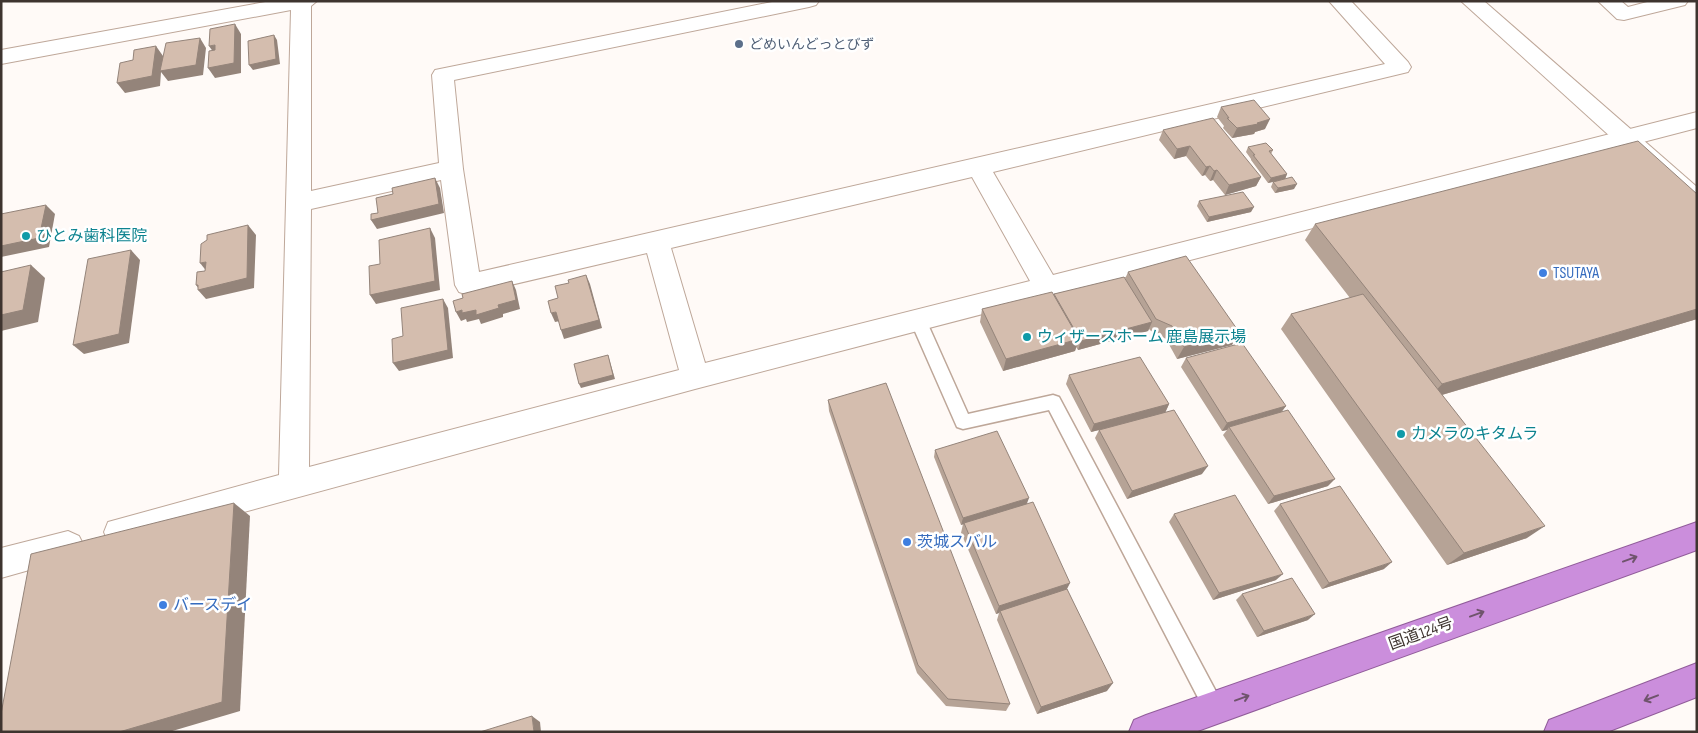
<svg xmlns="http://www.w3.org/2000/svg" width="1698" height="733" font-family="'Sofia Sans Condensed','Noto Sans JP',sans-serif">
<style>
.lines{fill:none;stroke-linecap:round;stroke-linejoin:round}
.service-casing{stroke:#bea799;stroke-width:3}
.minor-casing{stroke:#bea799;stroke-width:2}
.tertiary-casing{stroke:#bea799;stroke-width:2}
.trunk-casing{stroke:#915c9a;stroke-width:2}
.service{fill:#fff;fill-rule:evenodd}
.minor{fill:#fff;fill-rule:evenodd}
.tertiary{fill:#fff;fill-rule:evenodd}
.trunk{fill:#cb8edc;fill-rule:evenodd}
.wall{fill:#b6a396}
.shaded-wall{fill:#94847a}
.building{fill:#d4bdae;stroke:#94847a}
.oneway{stroke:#6f546c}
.service-dot{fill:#5c6f8a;stroke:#fff;stroke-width:2}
.culture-dot{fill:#0f9aa8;stroke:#fff;stroke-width:2}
.shop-dot{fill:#3f7fe0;stroke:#fff;stroke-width:2}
.labels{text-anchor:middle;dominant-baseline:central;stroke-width:5;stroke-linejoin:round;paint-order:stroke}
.far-service-label{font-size:14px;fill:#4e5e75;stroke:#fff;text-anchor:start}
.culture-label{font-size:16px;fill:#0d838f;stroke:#fff;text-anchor:start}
.shop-label{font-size:16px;fill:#366cbe;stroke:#fff;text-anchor:start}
.street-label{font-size:16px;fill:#3e342f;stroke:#fff}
</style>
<rect width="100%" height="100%" fill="#fffaf7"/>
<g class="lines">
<g class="service-casing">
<path id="service" d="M 918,314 L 924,316 L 926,320 L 968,414 L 1053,395 L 1059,397 L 1221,701 L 1224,708 L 1221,715 L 1214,718 L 1207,715 L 1049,410 L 963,429 L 957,427 L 910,320 L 912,316 Z"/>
</g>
<g class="minor-casing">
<g id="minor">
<path d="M 271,1 L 317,1 L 311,6 L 311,191 L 439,163 L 432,75 L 435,70 L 777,1 L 819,1 L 816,5 L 809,7 L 454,80 L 463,169 L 479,272 L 1385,64 L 1329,1 L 1351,1 L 1408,62 L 1411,67 L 1408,72 L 993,172 L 1053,275 L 1697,112 L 1697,128 L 695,389 L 119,546 L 108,542 L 104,532 L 108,522 L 279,475 L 291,10 L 1,64 L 1,50 ZM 972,177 L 1030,281 L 705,363 L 671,248 ZM 441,180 L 455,285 L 459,292 L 468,295 L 647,253 L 679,370 L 309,467 L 311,209 Z"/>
<path d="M 1598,1 L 1621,1 L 1628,7 L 1651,1 L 1688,1 L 1685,5 L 1624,20 L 1617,19 Z"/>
<path d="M 68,531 L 79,536 L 84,546 L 79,556 L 1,578 L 1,548 Z"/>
</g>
</g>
<g class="tertiary-casing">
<path id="tertiary" d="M 1461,1 L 1484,1 L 1697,187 L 1697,210 L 1688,207 Z"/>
</g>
<g class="trunk-casing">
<g id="trunk">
<path d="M 1697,522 L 1697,550 L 1195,732 L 1129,732 L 1134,720 L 1146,715 Z"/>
<path d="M 1697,663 L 1697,697 L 1607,732 L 1544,732 L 1549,720 Z"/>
</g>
</g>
<use href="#service" class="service"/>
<use href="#minor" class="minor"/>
<use href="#tertiary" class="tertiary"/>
<use href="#trunk" class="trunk"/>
</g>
<g class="wall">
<path d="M 1221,107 L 1265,129 L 1255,132 L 1254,134 L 1232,138 L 1223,128 L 1224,126 L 1217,117 Z"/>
<path d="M 1163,130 L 1261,177 L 1256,186 L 1225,195 L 1213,180 L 1210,181 L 1205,175 L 1202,176 L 1186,156 L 1174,159 L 1159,140 Z"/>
<path d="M 1248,147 L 1273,150 L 1271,154 L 1287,174 L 1285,179 L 1294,189 L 1275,193 L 1271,187 L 1273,182 L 1268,183 L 1251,160 L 1251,159 L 1246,152 Z"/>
<path d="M 1697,194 L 1697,319 L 1442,395 L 1527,538 L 1447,565 L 1281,329 L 1291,314 L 1350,298 L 1305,240 L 1315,224 Z"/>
<path d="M 1199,201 L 1251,212 L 1207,222 L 1197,206 Z"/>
<path d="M 1128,272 L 1232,345 L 1177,359 L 1166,339 L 1151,331 L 1149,329 L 1148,331 L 1078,350 L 1076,347 L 1075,351 L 1003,371 L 980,322 L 982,309 L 1125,279 Z"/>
<path d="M 1186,358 L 1286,406 L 1281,412 L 1328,486 L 1268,504 L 1223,435 L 1227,430 L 1222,431 L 1181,367 Z"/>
<path d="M 1069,375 L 1169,404 L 1165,413 L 1202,474 L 1127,499 L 1095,438 L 1099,430 L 1091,432 L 1066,384 Z"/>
<path d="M 828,400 L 1010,704 L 1006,711 L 946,706 L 917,673 L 829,411 Z"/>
<path d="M 935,450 L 1026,504 L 1067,589 L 1107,691 L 1037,714 L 997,620 L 999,613 L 996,614 L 961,533 L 963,524 L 961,525 L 934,457 Z"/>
<path d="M 1280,504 L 1384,569 L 1322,589 L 1274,511 Z"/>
<path d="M 1174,514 L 1276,580 L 1213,600 L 1169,522 Z"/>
<path d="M 1242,594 L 1308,620 L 1257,637 L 1236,600 Z"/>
</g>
<g class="shaded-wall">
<path d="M 235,24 L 241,34 L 241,73 L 215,78 L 208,68 Z"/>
<path d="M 274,35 L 277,40 L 280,64 L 253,70 L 249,65 Z"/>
<path d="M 200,38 L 206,48 L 203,75 L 168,81 L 161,72 L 160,86 L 125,93 L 117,83 L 156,46 L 163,56 Z"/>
<path d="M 215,45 L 216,56 L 209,46 Z"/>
<path d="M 1270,119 L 1265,129 L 1255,132 L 1254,134 L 1232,138 L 1237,128 Z"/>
<path d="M 1190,146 L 1186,156 L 1174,159 L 1177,149 Z"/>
<path d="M 1210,166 L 1205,175 L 1202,176 L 1206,167 Z"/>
<path d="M 1217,170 L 1213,180 L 1210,181 L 1214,171 Z"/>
<path d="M 1287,174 L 1285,179 L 1268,183 L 1271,178 Z"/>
<path d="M 1261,177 L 1256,186 L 1225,195 L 1229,185 Z"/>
<path d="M 435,178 L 440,188 L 444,213 L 377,229 L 371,220 Z"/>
<path d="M 1297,184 L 1294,189 L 1275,193 L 1278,188 Z"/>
<path d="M 46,205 L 55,214 L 49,247 L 1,257 L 1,246 Z"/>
<path d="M 1254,207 L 1251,212 L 1207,222 L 1209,217 Z"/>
<path d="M 248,225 L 256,235 L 254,288 L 206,299 L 198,290 L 199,289 L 196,285 L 198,285 Z"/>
<path d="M 430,228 L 435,238 L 440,290 L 376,304 L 370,295 Z"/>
<path d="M 131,250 L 140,260 L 129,343 L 84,354 L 73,345 Z"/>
<path d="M 206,262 L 208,273 L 200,263 Z"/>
<path d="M 31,265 L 45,278 L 38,322 L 1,331 L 1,315 Z"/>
<path d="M 586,275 L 590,284 L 602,328 L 564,339 L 561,330 Z"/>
<path d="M 512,281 L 516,290 L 520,309 L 503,314 L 503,317 L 481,324 L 479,319 L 467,322 L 466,319 L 461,321 L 456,312 L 462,310 L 476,310 Z"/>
<path d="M 443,299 L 448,308 L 453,358 L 399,371 L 393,363 Z"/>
<path d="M 1697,309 L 1697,319 L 1428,399 L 1442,384 Z"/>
<path d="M 556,312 L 560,321 L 555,322 L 551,313 Z"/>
<path d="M 1152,322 L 1148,331 L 1078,350 L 1081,341 Z"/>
<path d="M 1239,332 L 1232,345 L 1177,359 L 1184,347 Z"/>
<path d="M 1079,339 L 1075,351 L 1003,371 L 1006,359 Z"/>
<path d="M 608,355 L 615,379 L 581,388 L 579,384 Z"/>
<path d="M 1169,404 L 1165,413 L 1091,432 L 1094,424 Z"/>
<path d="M 1286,406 L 1280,414 L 1229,427 L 1227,430 L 1222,431 L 1227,423 Z"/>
<path d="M 1208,466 L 1202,474 L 1127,499 L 1132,491 Z"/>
<path d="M 1335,479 L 1328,486 L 1268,504 L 1274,496 Z"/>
<path d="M 1029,498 L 1026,506 L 961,525 L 963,518 Z"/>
<path d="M 234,503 L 250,516 L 240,711 L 169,732 L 119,732 Z"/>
<path d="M 1545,526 L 1527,538 L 1447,565 L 1464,553 Z"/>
<path d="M 1392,562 L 1384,569 L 1322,589 L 1329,583 Z"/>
<path d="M 1283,574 L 1276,580 L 1213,600 L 1219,593 Z"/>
<path d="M 1070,583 L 1065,593 L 1000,611 L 999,613 L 996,614 L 999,606 Z"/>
<path d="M 1315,614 L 1308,620 L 1257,637 L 1264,631 Z"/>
<path d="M 1113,683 L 1107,691 L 1037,714 L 1041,707 Z"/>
<path d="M 532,716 L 540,722 L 541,732 L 534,732 Z"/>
</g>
<g class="building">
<path d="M 235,24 L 234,63 L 208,68 L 209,51 L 215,50 L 215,45 L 209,46 L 210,29 Z"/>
<path d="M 274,35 L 276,59 L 249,65 L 248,41 Z"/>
<path d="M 200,38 L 196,65 L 160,71 L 166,43 Z"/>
<path d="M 156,46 L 152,76 L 117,83 L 120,63 L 133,60 L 134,50 Z"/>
<path d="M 1254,100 L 1270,119 L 1257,123 L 1258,124 L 1237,128 L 1227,118 L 1229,118 L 1221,107 Z"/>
<path d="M 1213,118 L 1261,177 L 1229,185 L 1217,170 L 1214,171 L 1210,166 L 1206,167 L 1190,146 L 1177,149 L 1163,130 Z"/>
<path d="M 1638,141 L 1697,194 L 1697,309 L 1442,384 L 1315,224 Z"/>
<path d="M 1266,143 L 1273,150 L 1269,151 L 1287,174 L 1271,178 L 1253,155 L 1255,155 L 1248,147 Z"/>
<path d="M 1292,177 L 1297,184 L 1278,188 L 1273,182 Z"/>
<path d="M 435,178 L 439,204 L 371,220 L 371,214 L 378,213 L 376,198 L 393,194 L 392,188 Z"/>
<path d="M 1243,192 L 1254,207 L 1209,217 L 1199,201 Z"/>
<path d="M 46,205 L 39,238 L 1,246 L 1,214 Z"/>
<path d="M 248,225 L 247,278 L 198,290 L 198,285 L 196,285 L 197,272 L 205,271 L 206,262 L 200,263 L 201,244 L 207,240 L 207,235 Z"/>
<path d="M 430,228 L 435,281 L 370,295 L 369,266 L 380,264 L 379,240 Z"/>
<path d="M 131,250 L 119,334 L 73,345 L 88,259 Z"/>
<path d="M 1186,256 L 1239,332 L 1184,347 L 1172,326 L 1156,319 L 1128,272 Z"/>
<path d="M 31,265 L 23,310 L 1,315 L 1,272 Z"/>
<path d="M 586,275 L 599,320 L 561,330 L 556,312 L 551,313 L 548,301 L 558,298 L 555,286 L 569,283 L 568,280 Z"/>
<path d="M 1124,277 L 1152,322 L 1081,341 L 1054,294 Z"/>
<path d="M 512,281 L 516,300 L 498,305 L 499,308 L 476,315 L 476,310 L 462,313 L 462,310 L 456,312 L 453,301 L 463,298 L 462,294 Z"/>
<path d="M 1052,292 L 1079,339 L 1006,359 L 982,309 Z"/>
<path d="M 1363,294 L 1545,526 L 1464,553 L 1291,314 Z"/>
<path d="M 443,299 L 448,350 L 393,363 L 392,339 L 403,336 L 401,308 Z"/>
<path d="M 1242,343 L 1286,406 L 1227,423 L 1186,358 Z"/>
<path d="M 608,355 L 613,375 L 579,384 L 574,364 Z"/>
<path d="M 1140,357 L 1169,404 L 1094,424 L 1069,375 Z"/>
<path d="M 886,383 L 1010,704 L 948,699 L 918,665 L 828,400 Z"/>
<path d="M 1174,410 L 1208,466 L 1132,491 L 1099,430 Z"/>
<path d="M 1288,410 L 1335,479 L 1274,496 L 1229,427 Z"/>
<path d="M 997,431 L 1029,498 L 963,518 L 935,450 Z"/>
<path d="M 1340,486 L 1392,562 L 1329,583 L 1280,504 Z"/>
<path d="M 1235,495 L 1283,574 L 1219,593 L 1174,514 Z"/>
<path d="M 1033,502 L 1070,583 L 999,606 L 964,523 Z"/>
<path d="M 234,503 L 222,702 L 119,732 L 1,732 L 1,714 L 31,554 Z"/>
<path d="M 1292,578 L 1315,614 L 1264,631 L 1242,594 Z"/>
<path d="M 1067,589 L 1113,683 L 1041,707 L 1000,611 Z"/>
<path d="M 532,716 L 534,732 L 480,732 Z"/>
</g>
<defs><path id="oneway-shaft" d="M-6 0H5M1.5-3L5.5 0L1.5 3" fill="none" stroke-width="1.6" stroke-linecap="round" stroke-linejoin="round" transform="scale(1.25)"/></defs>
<g class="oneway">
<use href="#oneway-shaft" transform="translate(1630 559) rotate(-20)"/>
<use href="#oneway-shaft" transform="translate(1477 614) rotate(-20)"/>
<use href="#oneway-shaft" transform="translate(1242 698) rotate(-20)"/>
<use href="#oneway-shaft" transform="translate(1651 698) rotate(159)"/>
</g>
<circle class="service-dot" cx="739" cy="44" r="5"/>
<g class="culture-dot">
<circle cx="26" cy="236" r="5"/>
<circle cx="1027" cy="337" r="5"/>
<circle cx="1401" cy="434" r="5"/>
</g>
<g class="shop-dot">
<circle cx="1543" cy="273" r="5"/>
<circle cx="907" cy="542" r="5"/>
<circle cx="163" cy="605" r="5"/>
</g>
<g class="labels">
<g class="far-service-label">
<text x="749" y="44">どめいんどっとびず</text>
</g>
<g class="culture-label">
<text x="36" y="236">ひとみ歯科医院</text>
<text x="1037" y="337">ウィザースホーム 鹿島展示場</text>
<text x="1411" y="434">カメラのキタムラ</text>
</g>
<g class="shop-label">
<text x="1553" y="273">TSUTAYA</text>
<text x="917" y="542">茨城スバル</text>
<text x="173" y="605">バースデイ</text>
</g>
<g class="street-label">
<text transform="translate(1421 634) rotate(-20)">国道124号</text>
</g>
</g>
<rect width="1698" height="733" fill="none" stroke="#3e342f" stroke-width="5"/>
</svg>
